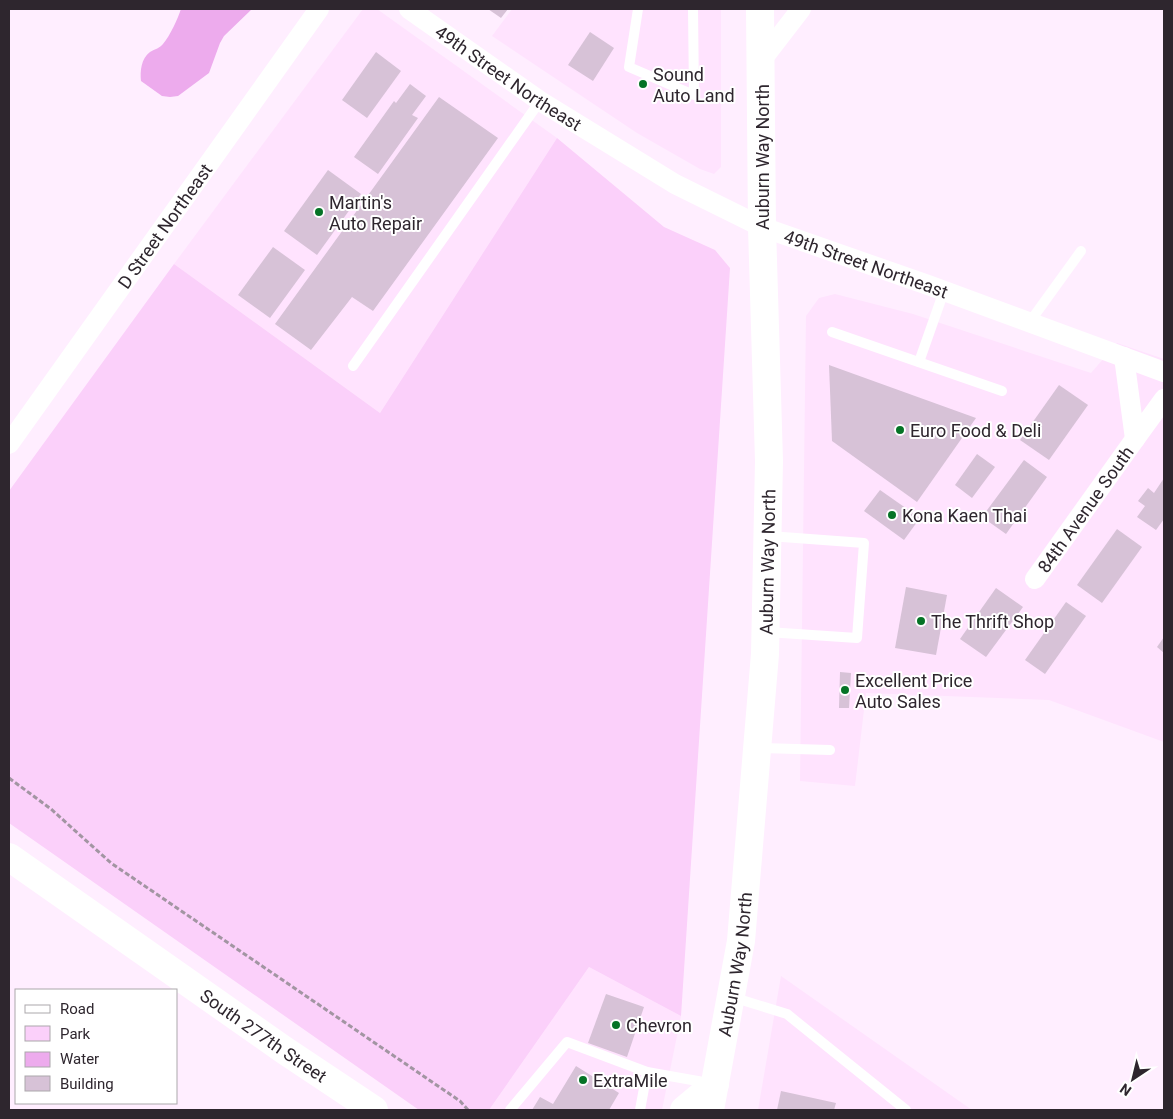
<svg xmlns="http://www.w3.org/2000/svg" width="1173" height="1119" font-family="Roboto,sans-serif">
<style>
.built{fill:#ffe3fe}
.green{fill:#fbd0fa}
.water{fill:#edabed}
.building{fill:#d7c2d7}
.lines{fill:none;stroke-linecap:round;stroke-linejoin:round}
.path{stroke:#a295a2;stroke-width:3;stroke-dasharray:5 2.5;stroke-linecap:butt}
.lane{stroke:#fff;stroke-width:10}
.street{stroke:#fff;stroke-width:20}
.secondary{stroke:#fff;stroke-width:28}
.poi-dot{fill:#057326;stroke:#fff;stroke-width:2}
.labels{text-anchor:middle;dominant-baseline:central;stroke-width:4;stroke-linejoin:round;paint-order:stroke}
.poi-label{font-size:18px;fill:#2e262e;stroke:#fff;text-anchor:start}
.street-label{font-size:18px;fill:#2e262e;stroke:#fff}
</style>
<rect width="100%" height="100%" fill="#fef"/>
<g class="built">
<path d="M 363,9 L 377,9 L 557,138 L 380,413 L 174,264 Z"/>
<path d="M 512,9 L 721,9 L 721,167 L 714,174 L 700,169 L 637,133 L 492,36 Z"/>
<path d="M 835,294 L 913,314 L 1091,373 L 1117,343 L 1164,359 L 1164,742 L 1049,700 L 866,693 L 855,786 L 800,781 L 806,316 L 819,298 Z"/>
<path d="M 589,967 L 681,1016 L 662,1110 L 489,1110 Z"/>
<path d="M 781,976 L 972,1110 L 758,1110 Z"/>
</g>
<path class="green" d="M 557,138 L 664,227 L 715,250 L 730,268 L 681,1016 L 589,967 L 489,1110 L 419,1110 L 9,823 L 9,491 L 174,264 L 380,413 Z"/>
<path class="water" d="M 181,9 L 252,9 L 224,36 L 220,43 L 209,73 L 178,96 L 170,97 L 162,96 L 141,81 C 140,71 141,59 150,52 C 155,49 160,48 163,44 C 170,36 178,18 181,9 Z"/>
<g class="building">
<path d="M 488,9 L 508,9 L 501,18 Z"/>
<path d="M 590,32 L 614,48 L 593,81 L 568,65 Z"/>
<path d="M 376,52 L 401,71 L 367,118 L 342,100 Z"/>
<path d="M 410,84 L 426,96 L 412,115 L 418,118 L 378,174 L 354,157 L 394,101 L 396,103 Z"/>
<path d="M 439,97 L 498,138 L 373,311 L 352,297 L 311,350 L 275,324 Z"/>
<path d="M 328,170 L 361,194 L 317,255 L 284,231 Z"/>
<path d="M 273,247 L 305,270 L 270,318 L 238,295 Z"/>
<path d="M 829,365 L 976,418 L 917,502 L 832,441 Z"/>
<path d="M 1059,385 L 1088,405 L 1049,460 L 1020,440 Z"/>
<path d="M 977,454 L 995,467 L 972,498 L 955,485 Z"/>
<path d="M 1024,460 L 1047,477 L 1006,534 L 982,517 Z"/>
<path d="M 1164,478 L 1164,519 L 1156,530 L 1137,517 L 1145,506 L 1138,501 L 1148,488 L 1154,493 Z"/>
<path d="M 880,490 L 920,518 L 904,540 L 864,511 Z"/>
<path d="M 1117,529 L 1142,547 L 1102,603 L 1077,585 Z"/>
<path d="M 906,587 L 947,595 L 936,655 L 895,648 Z"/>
<path d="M 996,588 L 1023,607 L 986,657 L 960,639 Z"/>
<path d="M 1066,602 L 1086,616 L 1045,674 L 1025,660 Z"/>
<path d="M 1164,637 L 1164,653 L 1157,647 Z"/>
<path d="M 840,672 L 851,673 L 849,708 L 839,708 Z"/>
<path d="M 606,994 L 644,1007 L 627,1057 L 588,1043 Z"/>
<path d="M 576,1066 L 619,1093 L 609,1110 L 532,1110 L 540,1097 L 553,1104 Z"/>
<path d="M 781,1091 L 836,1103 L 834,1110 L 777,1110 Z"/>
</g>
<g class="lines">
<path class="path" d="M 9,778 L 51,809 L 111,863 L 460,1101 L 468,1110"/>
<g class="lane">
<path d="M 638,9 L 629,67 L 694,95 L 693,9"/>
<path d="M 1029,323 L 1081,251"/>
<path d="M 832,332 L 1002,391"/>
<path d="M 919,362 L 944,291"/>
<path d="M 353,366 L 540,101"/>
<path d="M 767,632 L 857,638 L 864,543 L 769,536"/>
<path d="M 758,748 L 830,750"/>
<path d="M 732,997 L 787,1014 L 906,1110"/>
<path d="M 510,1110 L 567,1042 L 647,1072 L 709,1083"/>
<path d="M 640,1110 L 647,1072"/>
</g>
<g class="street">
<path id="s1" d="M 409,9 L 540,101 L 675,184 L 762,227 L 928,285 L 1164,372"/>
<path d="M 761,61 L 801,9"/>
<path d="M 1124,357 L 1135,439 L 1164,399"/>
<path id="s2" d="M 9,444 L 319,9"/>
<path id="s3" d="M 1035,579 L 1135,439"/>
</g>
<g class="secondary">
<path id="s4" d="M 9,857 L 284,1050 L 374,1110"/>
<path d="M 684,1110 L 715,1084"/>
<path id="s5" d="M 710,1110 L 741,941 L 765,654 L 769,461 L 762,227 L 760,9"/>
</g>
</g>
<g class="poi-dot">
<circle cx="643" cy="84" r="5"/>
<circle cx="319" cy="212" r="5"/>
<circle cx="900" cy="430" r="5"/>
<circle cx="892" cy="515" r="5"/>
<circle cx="921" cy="621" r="5"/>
<circle cx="845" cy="690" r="5"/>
<circle cx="616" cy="1025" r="5"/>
<circle cx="583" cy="1080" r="5"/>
</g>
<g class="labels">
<g class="poi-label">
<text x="653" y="74">Sound<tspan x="653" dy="21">Auto Land</tspan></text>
<text x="329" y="202">Martin's<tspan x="329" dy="21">Auto Repair</tspan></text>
<text x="910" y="430">Euro Food &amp; Deli</text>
<text x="902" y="515">Kona Kaen Thai</text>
<text x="931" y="621">The Thrift Shop</text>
<text x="855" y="680">Excellent Price<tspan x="855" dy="21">Auto Sales</tspan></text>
<text x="626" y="1025">Chevron</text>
<text x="593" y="1080">ExtraMile</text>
</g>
<g class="street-label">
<text stroke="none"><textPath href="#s1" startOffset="121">49th Street Northeast</textPath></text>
<text transform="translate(762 157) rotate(-90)">Auburn Way North</text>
<text stroke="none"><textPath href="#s2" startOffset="268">D Street Northeast</textPath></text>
<text stroke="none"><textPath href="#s1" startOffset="526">49th Street Northeast</textPath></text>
<text stroke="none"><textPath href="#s3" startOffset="86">84th Avenue South</textPath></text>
<text stroke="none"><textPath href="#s5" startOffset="552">Auburn Way North</textPath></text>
<text stroke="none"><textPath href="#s5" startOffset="148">Auburn Way North</textPath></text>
<text stroke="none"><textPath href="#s4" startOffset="311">South 277th Street</textPath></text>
</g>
</g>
<rect width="1173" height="1119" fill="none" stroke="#2e262e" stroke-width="20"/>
<rect x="15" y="989" width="162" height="115" fill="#ffffff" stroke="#aba8ab"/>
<rect x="25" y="1005" width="25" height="8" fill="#ffffff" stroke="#aba8ab"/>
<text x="60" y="1014" font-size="15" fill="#2e262e">Road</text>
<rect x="25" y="1026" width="25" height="15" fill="#fbd0fa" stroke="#aba8ab"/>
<text x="60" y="1039" font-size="15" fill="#2e262e">Park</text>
<rect x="25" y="1052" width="25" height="15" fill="#edabed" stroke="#aba8ab"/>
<text x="60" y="1064" font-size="15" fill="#2e262e">Water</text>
<rect x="25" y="1076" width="25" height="15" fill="#d7c2d7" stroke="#aba8ab"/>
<text x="60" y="1089" font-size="15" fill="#2e262e">Building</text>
<g transform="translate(1133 1079) rotate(215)" stroke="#ffffff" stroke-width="4" paint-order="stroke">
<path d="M0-4L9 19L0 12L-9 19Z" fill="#2e262e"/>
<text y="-8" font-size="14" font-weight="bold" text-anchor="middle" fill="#2e262e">N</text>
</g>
</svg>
